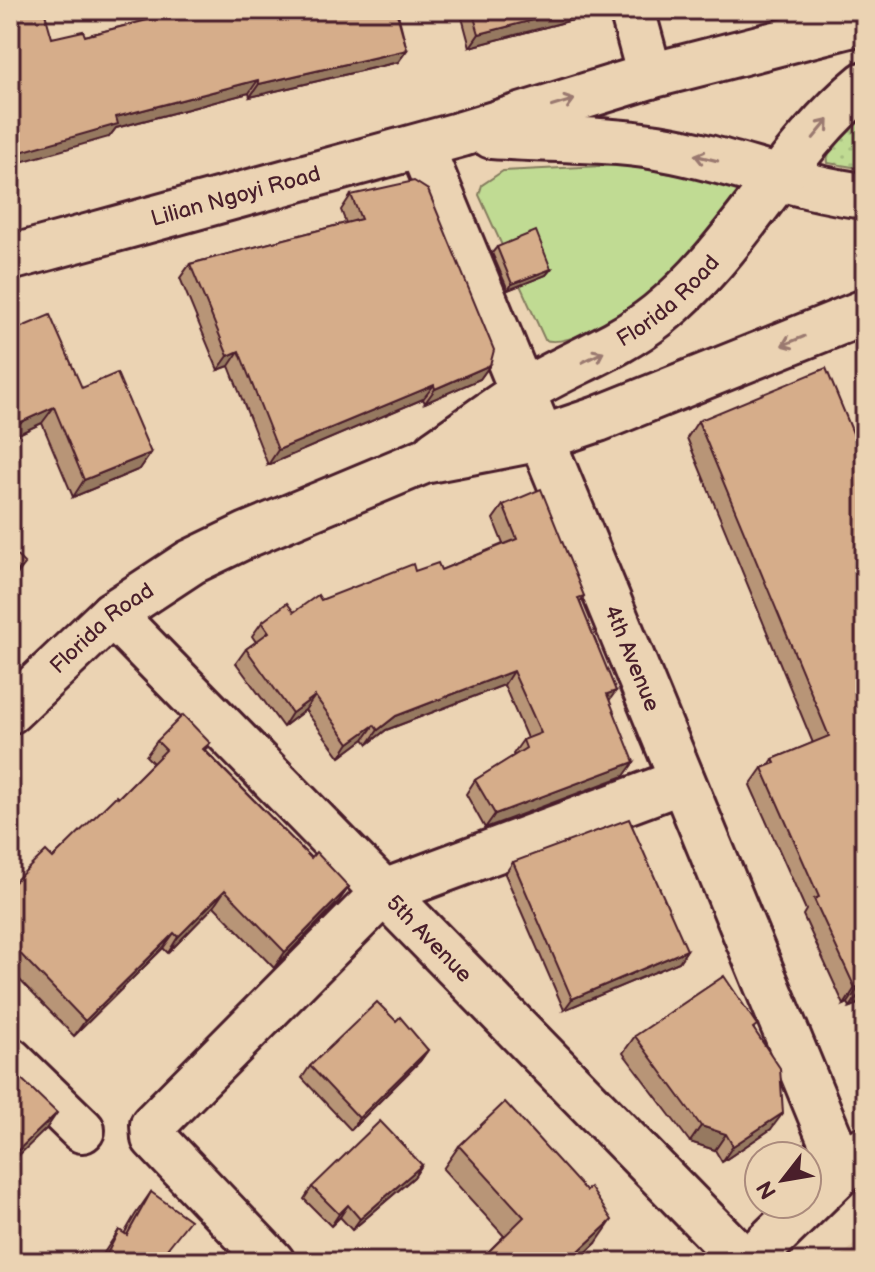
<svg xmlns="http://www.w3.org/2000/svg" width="875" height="1272" font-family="'Balsamiq Sans',sans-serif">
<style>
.built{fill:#e2c5a5}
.grass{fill:url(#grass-dots);stroke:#857d5f;stroke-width:2}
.green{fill:#c0db93;stroke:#857d5f;stroke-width:2}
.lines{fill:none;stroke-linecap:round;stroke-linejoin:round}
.minor-casing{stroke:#4a1f2b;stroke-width:50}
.minor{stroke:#ebd3b3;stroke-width:44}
.wall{fill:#b89577;stroke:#4a1f2b;stroke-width:2}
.shaded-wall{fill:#967961;stroke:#4a1f2b;stroke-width:2}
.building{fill:#d6ad8a;stroke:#4a1f2b;stroke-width:2}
.oneway{stroke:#9a796f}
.labels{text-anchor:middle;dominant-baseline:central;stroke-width:8;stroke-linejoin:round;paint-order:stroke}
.street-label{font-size:22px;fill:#4a1f2b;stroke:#ebd3b3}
</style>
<defs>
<pattern id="grass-dots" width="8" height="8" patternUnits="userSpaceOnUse" patternTransform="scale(2)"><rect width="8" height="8" fill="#c0db93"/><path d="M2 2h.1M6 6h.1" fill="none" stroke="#a6bc7f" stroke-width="1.8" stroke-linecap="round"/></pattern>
</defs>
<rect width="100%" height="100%" fill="#ebd3b3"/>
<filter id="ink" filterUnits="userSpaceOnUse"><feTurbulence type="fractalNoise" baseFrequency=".0125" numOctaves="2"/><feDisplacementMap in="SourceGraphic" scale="16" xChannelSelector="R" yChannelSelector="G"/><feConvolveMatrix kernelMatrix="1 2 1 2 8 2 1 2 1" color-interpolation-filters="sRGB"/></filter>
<g filter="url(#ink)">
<path class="built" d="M 865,1234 L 865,1262 L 836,1262 Z"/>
<path class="grass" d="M 865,112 L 865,169 L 828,163 L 827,153 Z"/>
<path class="green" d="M 622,165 L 739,186 L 742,191 C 729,209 718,231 703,247 C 677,274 583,351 545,340 L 479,195 L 482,185 L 503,171 Z"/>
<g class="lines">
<g class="minor-casing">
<g id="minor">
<path d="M 632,10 L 650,76"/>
<path d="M 492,136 C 547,140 602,138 657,147 C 727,158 794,188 865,196"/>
<path id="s1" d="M 421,146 L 843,1170"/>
<path id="s2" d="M 10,258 L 462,134 L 650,76 L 865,21"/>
<path id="s3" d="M 436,452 C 464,433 492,411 521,393 C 566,364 614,350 658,315 C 739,250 785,149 865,84"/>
<path id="s4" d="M 112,614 L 745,1262"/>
<path id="s5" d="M 10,711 L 112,614 L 191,562 L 247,535 L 424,461 L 542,438 L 598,419 L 865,312"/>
<path d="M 10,1060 L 82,1130"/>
<path d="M 272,1262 L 154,1138 L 153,1125 L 384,892 L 682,781"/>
<path d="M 748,1262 L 863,1150"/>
</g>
</g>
<use href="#minor" class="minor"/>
</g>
<g class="wall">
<path d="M 144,10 L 397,10 L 407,50 L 398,62 L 250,97 L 249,93 L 116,128 L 109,137 L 52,38 L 85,36 L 147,20 Z"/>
<path d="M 460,10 L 583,10 L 576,19 L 470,47 Z"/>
<path d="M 351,195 L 490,365 L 480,379 L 425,403 L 423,399 L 268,465 L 229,366 L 218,370 L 180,278 L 190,264 L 346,223 L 341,210 Z"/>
<path d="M 497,247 L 551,269 L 546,275 L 508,290 L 492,253 Z"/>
<path d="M 10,332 L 82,388 L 151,453 L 140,469 L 73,497 L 42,423 L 10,438 Z"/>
<path d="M 698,421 L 865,462 L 865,1001 L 850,1007 L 848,1003 L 844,1005 L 803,915 L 806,910 L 750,785 L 762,768 L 769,765 L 773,759 L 813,743 L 687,438 Z"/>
<path d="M 503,505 L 584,596 L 580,602 L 609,700 L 624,776 L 485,828 L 466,794 L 475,780 L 514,756 L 513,754 L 523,740 L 527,738 L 504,685 L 386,730 L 368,744 L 364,739 L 340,757 L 305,710 L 283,727 L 236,663 L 246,649 L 256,642 L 252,636 L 262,622 L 294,612 L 321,600 L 415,571 L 441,570 L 503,544 L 493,519 Z"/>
<path d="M 157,741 L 210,743 L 205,750 L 311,858 L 349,887 L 338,902 L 274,968 L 214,906 L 168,953 L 163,948 L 74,1036 L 10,970 L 10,886 L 53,858 L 118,798 L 153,763 L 146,756 Z"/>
<path d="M 513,862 L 687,950 L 679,962 L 564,1010 L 505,874 Z"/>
<path d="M 396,1021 L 428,1050 L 420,1061 L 351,1130 L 302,1078 L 310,1066 Z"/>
<path d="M 754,1029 L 771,1129 L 722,1162 L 715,1150 L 690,1142 L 623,1053 L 635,1036 Z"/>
<path d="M 459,1146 L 596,1243 L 576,1262 L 478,1262 L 504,1236 L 443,1169 Z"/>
<path d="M 422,1165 L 414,1177 L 352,1230 L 340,1217 L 331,1226 L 304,1199 L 312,1187 Z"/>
<path d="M 151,1192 L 169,1250 L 169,1262 L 98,1262 L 119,1230 L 124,1234 L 135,1215 Z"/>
</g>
<g class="shaded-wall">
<path d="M 572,10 L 583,10 L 576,19 L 470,47 L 479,34 Z"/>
<path d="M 407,50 L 398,62 L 250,97 L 259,84 Z"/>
<path d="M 258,80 L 249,93 L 116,128 L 109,137 L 10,165 L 10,155 L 116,117 Z"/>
<path d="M 551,269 L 546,275 L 508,290 L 512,284 Z"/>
<path d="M 239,351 L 229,366 L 218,370 L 228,356 Z"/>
<path d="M 490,365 L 480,379 L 425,403 L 435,389 Z"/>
<path d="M 434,385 L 423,399 L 268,465 L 278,450 Z"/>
<path d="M 54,407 L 42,423 L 10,438 L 10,436 L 19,423 Z"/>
<path d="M 151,453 L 140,469 L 73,497 L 84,480 Z"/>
<path d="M 25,564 L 16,576 L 10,582 L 10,578 Z"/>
<path d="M 513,671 L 504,685 L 386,730 L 368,744 L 378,730 L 396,716 Z"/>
<path d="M 616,691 L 606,705 L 607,694 Z"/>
<path d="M 315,696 L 305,710 L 283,727 L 292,713 Z"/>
<path d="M 374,725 L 364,739 L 340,757 L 349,743 Z"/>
<path d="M 634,762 L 624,776 L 485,828 L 495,814 Z"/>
<path d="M 349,887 L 338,902 L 274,968 L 285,952 Z"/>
<path d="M 225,890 L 214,906 L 168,953 L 178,937 Z"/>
<path d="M 174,933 L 163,948 L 74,1036 L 85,1021 Z"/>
<path d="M 687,950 L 679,962 L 564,1010 L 572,999 Z"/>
<path d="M 860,986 L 848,1003 L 844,1005 L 855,988 Z"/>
<path d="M 865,989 L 865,1001 L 850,1007 L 862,990 Z"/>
<path d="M 428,1050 L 420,1061 L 351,1130 L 359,1118 Z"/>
<path d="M 57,1113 L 46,1129 L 10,1164 L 10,1158 Z"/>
<path d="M 783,1113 L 771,1129 L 722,1162 L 733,1146 Z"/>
<path d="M 701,1126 L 726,1134 L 715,1150 L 690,1142 Z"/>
<path d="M 422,1165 L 414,1177 L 352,1230 L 360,1219 Z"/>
<path d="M 348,1205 L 340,1217 L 331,1226 L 339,1214 Z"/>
<path d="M 612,1220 L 596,1243 L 576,1262 L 567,1262 Z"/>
</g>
<g class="building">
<path d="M 10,10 L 44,10 L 52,38 L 83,31 L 85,36 L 159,17 L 157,10 L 396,10 L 407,50 L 259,84 L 258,80 L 116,117 L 118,124 L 10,155 Z"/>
<path d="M 472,10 L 572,10 L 479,34 Z"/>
<path d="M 414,181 L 428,190 L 494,350 L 490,365 L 435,389 L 434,385 L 278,450 L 239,351 L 228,356 L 190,264 L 361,219 L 351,195 Z"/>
<path d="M 536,231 L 551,269 L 512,284 L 497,247 Z"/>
<path d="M 50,315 L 82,388 L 117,373 L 151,453 L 84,480 L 54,407 L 19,423 L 10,401 L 10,332 Z"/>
<path d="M 826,368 L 865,462 L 865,989 L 862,990 L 860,986 L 855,988 L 814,899 L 819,897 L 762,768 L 775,763 L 773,759 L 829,736 L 698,421 Z"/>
<path d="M 541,489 L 584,596 L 578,598 L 616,691 L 607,694 L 634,762 L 495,814 L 475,780 L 526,748 L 523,740 L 541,733 L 513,671 L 396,716 L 378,730 L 374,725 L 349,743 L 315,696 L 292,713 L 246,649 L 269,632 L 262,622 L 287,603 L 294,612 L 318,595 L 321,600 L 413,564 L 415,571 L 438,563 L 441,570 L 517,539 L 503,505 Z"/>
<path d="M 10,549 L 25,564 L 10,578 Z"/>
<path d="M 183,715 L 210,743 L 203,749 L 311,858 L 316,852 L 349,887 L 285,952 L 225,890 L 178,937 L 174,933 L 85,1021 L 10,943 L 10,886 L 46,851 L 53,858 L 116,796 L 118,798 L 166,750 L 157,741 Z"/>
<path d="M 629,819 L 687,950 L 572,999 L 513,862 Z"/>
<path d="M 724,976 L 757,1025 L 753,1028 L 780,1068 L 783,1113 L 733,1146 L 726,1134 L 701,1126 L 635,1036 Z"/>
<path d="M 377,1002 L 396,1021 L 400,1017 L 428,1050 L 359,1118 L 310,1066 Z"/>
<path d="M 10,1068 L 57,1113 L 10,1158 Z"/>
<path d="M 505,1102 L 586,1191 L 590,1187 L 612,1220 L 567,1262 L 478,1262 L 524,1217 L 459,1146 Z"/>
<path d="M 380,1121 L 422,1165 L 360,1219 L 348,1205 L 339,1214 L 312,1187 Z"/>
<path d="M 151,1192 L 190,1220 L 167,1249 L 174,1254 L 168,1262 L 103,1262 L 119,1230 L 127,1235 Z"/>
</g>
<defs><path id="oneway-shaft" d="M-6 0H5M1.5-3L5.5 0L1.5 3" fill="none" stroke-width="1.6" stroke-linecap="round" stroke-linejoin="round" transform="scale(2)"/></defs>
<g class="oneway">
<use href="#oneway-shaft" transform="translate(563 103) rotate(-17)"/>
<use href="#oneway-shaft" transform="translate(821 129) rotate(-50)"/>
<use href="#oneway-shaft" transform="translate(706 158) rotate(-166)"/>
<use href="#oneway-shaft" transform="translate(793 341) rotate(158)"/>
<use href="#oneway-shaft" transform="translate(593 357) rotate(-26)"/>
</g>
</g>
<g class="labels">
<g class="street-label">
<text stroke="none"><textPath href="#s2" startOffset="234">Lilian Ngoyi Road</textPath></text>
<text stroke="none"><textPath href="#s3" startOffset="278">Florida Road</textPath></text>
<text stroke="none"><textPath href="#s5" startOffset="124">Florida Road</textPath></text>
<text stroke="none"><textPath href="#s1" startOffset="554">4th Avenue</textPath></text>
<text stroke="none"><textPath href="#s4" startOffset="454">5th Avenue</textPath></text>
</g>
</g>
<rect width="875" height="1272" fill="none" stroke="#ebd3b3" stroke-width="40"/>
<rect x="20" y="20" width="835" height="1232" fill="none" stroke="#4a1f2b" stroke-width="3" filter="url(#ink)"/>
<g transform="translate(783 1180) rotate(239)"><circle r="38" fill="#ebd3b3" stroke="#ab8b7d" stroke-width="2"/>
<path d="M0-6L14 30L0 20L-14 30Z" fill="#4a1f2b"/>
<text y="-12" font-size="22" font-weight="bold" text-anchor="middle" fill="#4a1f2b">N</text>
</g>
</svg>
